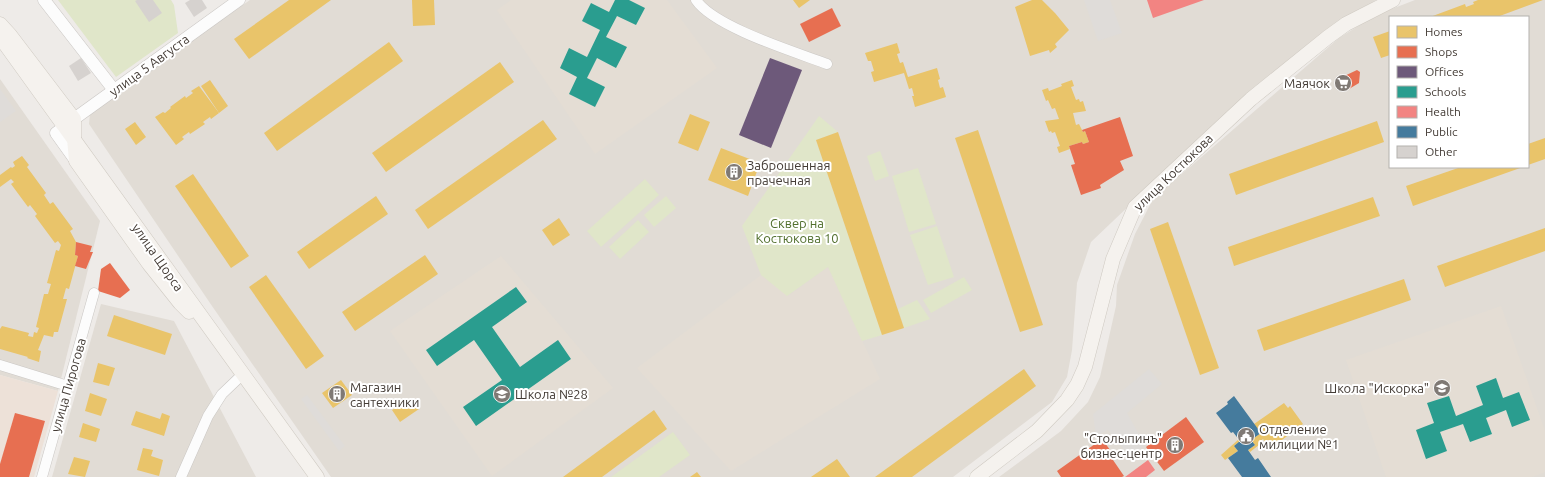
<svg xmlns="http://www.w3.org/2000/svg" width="1545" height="477" font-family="Ubuntu,sans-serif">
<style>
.residential{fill:#e1dcd5;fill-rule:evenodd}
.commercial{fill:#ede1d8}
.education{fill:#e4ddd4}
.green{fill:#e0e6c9}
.parking{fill:#dfdcd9}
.homes{fill:#e9c46a}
.shops{fill:#e76f51}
.offices{fill:#6d597a}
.schools{fill:#2a9d8f}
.health{fill:#f28482}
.public{fill:#457b9d}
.building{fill:#d6d2cf}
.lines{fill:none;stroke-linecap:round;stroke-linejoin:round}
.minor-casing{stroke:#cac7c4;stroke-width:11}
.tertiary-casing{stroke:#cac7c4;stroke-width:13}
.secondary-casing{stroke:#cfcac2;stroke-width:15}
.minor{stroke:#fcfcfc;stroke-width:10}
.tertiary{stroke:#fcfcfc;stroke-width:12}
.secondary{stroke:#f5f2ee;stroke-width:14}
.labels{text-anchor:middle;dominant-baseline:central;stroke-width:4;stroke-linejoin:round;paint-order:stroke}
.street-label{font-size:13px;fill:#433b35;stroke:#fff}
.poi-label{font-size:13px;fill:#433b35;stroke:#fff;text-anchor:start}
.park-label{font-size:13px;fill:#516f2d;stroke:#fff}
</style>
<rect width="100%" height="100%" fill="#eeebe8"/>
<g class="residential">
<path d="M 250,0 L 1376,0 L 1331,28 L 1154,182 L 1091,242 L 1077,283 L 1072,350 L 1067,377 L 1052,402 L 953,477 L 331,477 L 212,306 L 89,124 L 90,113 L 95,109 Z"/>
<path d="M 1415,0 L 1545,0 L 1545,477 L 999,477 L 1061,431 L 1088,402 L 1100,377 L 1116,306 L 1117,285 L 1135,234 L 1153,199 L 1339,38 L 1376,15 ZM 1390,17 L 1528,17 L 1528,167 L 1390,167 Z"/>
<path d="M 0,79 L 100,221 L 58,391 L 0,375 Z"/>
<path d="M 101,304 L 174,321 L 256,477 L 52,477 Z"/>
</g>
<path class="commercial" d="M 0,375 L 58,391 L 34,477 L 0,477 Z"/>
<g class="education">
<path d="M 511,0 L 667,0 L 717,68 L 595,154 L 497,10 Z"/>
<path d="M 501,256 L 613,388 L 492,476 L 390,331 Z"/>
<path d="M 828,267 L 880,379 L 731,471 L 637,368 L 761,275 L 788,296 Z"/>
<path d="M 1501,306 L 1545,431 L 1545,472 L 1532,477 L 1386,477 L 1346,360 Z"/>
</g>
<g class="green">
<path d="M 58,0 L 171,0 L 174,5 L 178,33 L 116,77 Z"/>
<path d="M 819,116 L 838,132 L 816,140 L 882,335 L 862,341 L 828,267 L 787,296 L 761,275 L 742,226 Z"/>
<path d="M 880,151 L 889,176 L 875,181 L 867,156 Z"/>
<path d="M 918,168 L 936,224 L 909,232 L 892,176 Z"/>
<path d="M 645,179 L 659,195 L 601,247 L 587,231 Z"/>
<path d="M 666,196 L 676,208 L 654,227 L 644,215 Z"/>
<path d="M 638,220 L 649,232 L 620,259 L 609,247 Z"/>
<path d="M 937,226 L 954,277 L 928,285 L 910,235 Z"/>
<path d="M 964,277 L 972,290 L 931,313 L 923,300 Z"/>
<path d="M 917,300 L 930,319 L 904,328 L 898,309 Z"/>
<path d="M 673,432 L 690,455 L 659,477 L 611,477 Z"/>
</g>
<g class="parking">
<path d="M 1084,0 L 1110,0 L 1122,33 L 1098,41 Z"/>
<path d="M 0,89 L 16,111 L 0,122 Z"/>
<path d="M 1149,369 L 1162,384 L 1127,413 L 1145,445 L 1130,457 L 1108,430 L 1096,436 L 1093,414 Z"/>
<path d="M 307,395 L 345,446 L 339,451 L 301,399 Z"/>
</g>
<g class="homes">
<path d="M 289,0 L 331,0 L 249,59 L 234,39 Z"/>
<path d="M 412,0 L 434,0 L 435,25 L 413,26 Z"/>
<path d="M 793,0 L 810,0 L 799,8 Z"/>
<path d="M 1032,0 L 1042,0 L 1055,13 L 1069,30 L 1055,44 L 1057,47 L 1050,53 L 1049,50 L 1030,56 L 1015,7 Z"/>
<path d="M 1478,0 L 1543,0 L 1497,17 L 1430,17 L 1465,4 L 1466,7 L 1474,4 L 1473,2 Z"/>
<path d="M 1390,31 L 1390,55 L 1381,58 L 1373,37 Z"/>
<path d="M 389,42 L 403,61 L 277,151 L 264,133 Z"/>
<path d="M 897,43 L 900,53 L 897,54 L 900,63 L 903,62 L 908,77 L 937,68 L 940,79 L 938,80 L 940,88 L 943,87 L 946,97 L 915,107 L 912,96 L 914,96 L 912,88 L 909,89 L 904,73 L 874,82 L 871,72 L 874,71 L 871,61 L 868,61 L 865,53 Z"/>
<path d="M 500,62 L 514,82 L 386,172 L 372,153 Z"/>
<path d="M 210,80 L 228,106 L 219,113 L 201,86 Z"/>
<path d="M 1072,80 L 1074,86 L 1071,87 L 1076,100 L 1079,99 L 1080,102 L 1083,101 L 1086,111 L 1073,113 L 1076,125 L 1079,124 L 1083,132 L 1085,131 L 1089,142 L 1083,144 L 1082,142 L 1069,146 L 1070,149 L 1059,153 L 1057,147 L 1060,146 L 1055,132 L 1052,133 L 1051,131 L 1049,132 L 1045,121 L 1059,119 L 1055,108 L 1052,109 L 1048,100 L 1046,101 L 1042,90 L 1048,88 L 1049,91 L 1062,86 L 1061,84 Z"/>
<path d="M 199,86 L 219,113 L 211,119 L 210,117 L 203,122 L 205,124 L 190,134 L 189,132 L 182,137 L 184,139 L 176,145 L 155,117 L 163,112 L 165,113 L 171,108 L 170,107 L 185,96 L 186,98 L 193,93 L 191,91 Z"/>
<path d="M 690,114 L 710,122 L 698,151 L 678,143 Z"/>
<path d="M 543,120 L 557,139 L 428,229 L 415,210 Z"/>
<path d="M 1377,121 L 1384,142 L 1236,195 L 1229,174 Z"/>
<path d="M 135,122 L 146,137 L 136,145 L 125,129 Z"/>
<path d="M 978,130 L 1043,325 L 1020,332 L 955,138 Z"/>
<path d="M 838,132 L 904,328 L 882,335 L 816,140 Z"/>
<path d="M 1545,138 L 1545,159 L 1528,165 L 1528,144 Z"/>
<path d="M 721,148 L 760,163 L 748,196 L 708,180 Z"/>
<path d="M 22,156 L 29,165 L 27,167 L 46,193 L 44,195 L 50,204 L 53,202 L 73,229 L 70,231 L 76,242 L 75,255 L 78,256 L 69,289 L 66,288 L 63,299 L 67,299 L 58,332 L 54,332 L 53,337 L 44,335 L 38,350 L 41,351 L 39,362 L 27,358 L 28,357 L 0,349 L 0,329 L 2,326 L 29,333 L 28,336 L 33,337 L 34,332 L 37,333 L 39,328 L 36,327 L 44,294 L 48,294 L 51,284 L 47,283 L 56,250 L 59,251 L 61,245 L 58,241 L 55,243 L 35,216 L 37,214 L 30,205 L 28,207 L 11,184 L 14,182 L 11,179 L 0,187 L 0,175 L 11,167 L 12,168 L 15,166 L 13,162 Z"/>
<path d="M 1461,167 L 1523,167 L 1413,206 L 1406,186 Z"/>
<path d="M 193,174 L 249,256 L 231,268 L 175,186 Z"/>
<path d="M 376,196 L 388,214 L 309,269 L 297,252 Z"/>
<path d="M 1373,197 L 1380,216 L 1234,266 L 1228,247 Z"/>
<path d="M 559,218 L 570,235 L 553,246 L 542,230 Z"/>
<path d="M 1168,222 L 1219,368 L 1200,375 L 1150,229 Z"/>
<path d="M 1545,228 L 1545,251 L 1445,287 L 1437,266 Z"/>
<path d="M 425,255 L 438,274 L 355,331 L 342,312 Z"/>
<path d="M 266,275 L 324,356 L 306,369 L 249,287 Z"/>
<path d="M 1404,279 L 1411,300 L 1264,351 L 1257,330 Z"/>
<path d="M 114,315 L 172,334 L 165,355 L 107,336 Z"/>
<path d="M 98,363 L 115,368 L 109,386 L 93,382 Z"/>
<path d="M 1024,369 L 1036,386 L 912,477 L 875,477 Z"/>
<path d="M 341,380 L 352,395 L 333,408 L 322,393 Z"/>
<path d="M 90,393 L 107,399 L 101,416 L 85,411 Z"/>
<path d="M 411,398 L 419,409 L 400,422 L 392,410 Z"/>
<path d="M 1284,403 L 1288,408 L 1290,406 L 1303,424 L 1278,443 L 1280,445 L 1272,451 L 1263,439 L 1258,443 L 1259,445 L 1250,452 L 1248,450 L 1255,445 L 1251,440 L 1261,433 L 1254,424 Z"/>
<path d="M 654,410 L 667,429 L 602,477 L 563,477 Z"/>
<path d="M 136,411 L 160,419 L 162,413 L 170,416 L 164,436 L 131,425 Z"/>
<path d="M 83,423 L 100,429 L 96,442 L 79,437 Z"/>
<path d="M 1239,439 L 1240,441 L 1234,446 L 1238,451 L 1225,460 L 1221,455 Z"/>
<path d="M 143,448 L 153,450 L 151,456 L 163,460 L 159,476 L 137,470 Z"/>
<path d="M 74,457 L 90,461 L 85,477 L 68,474 Z"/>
<path d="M 837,459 L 850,477 L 811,477 Z"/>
<path d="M 697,472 L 701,477 L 690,477 Z"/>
</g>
<g class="shops">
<path d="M 832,8 L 841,26 L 809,42 L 800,24 Z"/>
<path d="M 1357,70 L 1360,72 L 1359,83 L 1349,89 L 1341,91 L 1337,87 L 1336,82 L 1338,79 Z"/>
<path d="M 1120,117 L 1133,156 L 1120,161 L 1124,170 L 1100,185 L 1101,188 L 1081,195 L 1071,165 L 1075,164 L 1069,146 L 1082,142 L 1083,144 L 1089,142 L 1085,131 L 1083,132 L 1082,130 Z"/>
<path d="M 76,242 L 92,246 L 90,252 L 93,252 L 86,269 L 75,266 L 78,256 L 75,255 Z"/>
<path d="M 110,263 L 130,290 L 120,298 L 98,291 L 101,269 Z"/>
<path d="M 15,413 L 45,421 L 29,477 L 0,477 L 0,464 Z"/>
<path d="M 1186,417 L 1204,442 L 1164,471 L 1146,447 Z"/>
<path d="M 1102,439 L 1116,458 L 1113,460 L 1124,476 L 1122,477 L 1061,477 L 1057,471 Z"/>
</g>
<path class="offices" d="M 770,58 L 802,70 L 771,148 L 739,135 Z"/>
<g class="schools">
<path d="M 615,0 L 629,0 L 645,8 L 636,25 L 617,16 L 606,37 L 627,47 L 616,68 L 597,58 L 587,78 L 605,87 L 595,107 L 569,94 L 577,77 L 560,68 L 569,48 L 587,57 L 600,30 L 582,21 L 591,3 L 609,12 Z"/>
<path d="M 516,287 L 527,302 L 492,327 L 520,367 L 558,340 L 571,359 L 476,426 L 463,407 L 502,380 L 474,340 L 437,366 L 426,350 Z"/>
<path d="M 1496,378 L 1503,398 L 1519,392 L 1530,420 L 1512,427 L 1506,410 L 1486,418 L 1492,434 L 1470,442 L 1463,424 L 1440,432 L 1447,451 L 1426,459 L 1416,430 L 1434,423 L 1427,403 L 1449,396 L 1456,416 L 1483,405 L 1476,386 Z"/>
</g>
<g class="health">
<path d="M 1147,0 L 1204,0 L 1153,18 Z"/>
<path d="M 1148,460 L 1155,470 L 1146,477 L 1125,477 Z"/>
</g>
<path class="public" d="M 1234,396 L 1261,433 L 1251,440 L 1255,445 L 1248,450 L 1255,460 L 1258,458 L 1271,477 L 1242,477 L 1228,458 L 1238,451 L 1234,446 L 1240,441 L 1233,432 L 1231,433 L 1216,413 L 1228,404 L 1227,402 Z"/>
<g class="building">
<path d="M 137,0 L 153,0 L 162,13 L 149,22 L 135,1 Z"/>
<path d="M 190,0 L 202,0 L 207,8 L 194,17 L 185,3 Z"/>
<path d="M 81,58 L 91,73 L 78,81 L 69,66 Z"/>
</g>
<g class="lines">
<g class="minor-casing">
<g id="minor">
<path d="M 696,0 C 714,27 795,52 827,64"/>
<path d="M 0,365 L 68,386"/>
<path d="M 42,477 L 94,293"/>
<path d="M 181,477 L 208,416 L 222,394 L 243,374"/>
</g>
</g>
<g class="tertiary-casing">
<g id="tertiary">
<path d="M 44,0 L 114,90"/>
<path d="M 74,119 L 239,0"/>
<path d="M 71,122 L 56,133 L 76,161"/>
</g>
</g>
<g class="secondary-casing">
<g id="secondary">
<path d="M 0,24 L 10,35 L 74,119 L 74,138 L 76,161 L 149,264 L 180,303 L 189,312"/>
<path d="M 0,37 L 317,477"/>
<path d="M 977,477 L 1037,431 L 1067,400 L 1077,385 L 1085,367 L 1113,259 L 1135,207 L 1251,99 L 1328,37 L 1346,24 L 1393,0"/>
</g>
</g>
<use href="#minor" class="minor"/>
<use href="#tertiary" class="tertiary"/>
<use href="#secondary" class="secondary"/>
</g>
<defs>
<g id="supermarket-disc" transform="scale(0.9)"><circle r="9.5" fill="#7f7974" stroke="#fff"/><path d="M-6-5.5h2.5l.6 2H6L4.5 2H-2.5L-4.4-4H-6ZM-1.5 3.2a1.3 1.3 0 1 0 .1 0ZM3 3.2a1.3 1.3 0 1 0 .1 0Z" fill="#fff"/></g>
<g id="building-disc" transform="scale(0.9)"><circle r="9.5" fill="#7f7974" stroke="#fff"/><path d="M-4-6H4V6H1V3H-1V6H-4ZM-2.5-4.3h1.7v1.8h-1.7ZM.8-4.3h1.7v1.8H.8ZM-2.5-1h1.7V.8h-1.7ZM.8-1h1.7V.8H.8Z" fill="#fff"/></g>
<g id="school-disc" transform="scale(0.9)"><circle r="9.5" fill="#7f7974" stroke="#fff"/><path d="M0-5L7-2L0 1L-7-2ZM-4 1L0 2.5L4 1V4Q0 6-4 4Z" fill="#fff"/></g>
<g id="civic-disc" transform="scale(0.9)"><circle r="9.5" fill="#7f7974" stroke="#fff"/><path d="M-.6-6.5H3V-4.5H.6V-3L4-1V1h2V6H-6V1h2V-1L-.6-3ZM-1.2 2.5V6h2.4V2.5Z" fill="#fff"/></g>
</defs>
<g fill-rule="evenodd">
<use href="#supermarket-disc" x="1343" y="83"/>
<use href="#building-disc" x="734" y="172"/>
<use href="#school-disc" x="1442" y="388"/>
<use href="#building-disc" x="337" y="394"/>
<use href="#school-disc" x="502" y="394"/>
<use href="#civic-disc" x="1246" y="436"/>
<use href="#building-disc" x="1175" y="445"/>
</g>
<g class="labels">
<g class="street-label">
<text transform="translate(149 65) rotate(-36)">улица 5 Августа</text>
<text transform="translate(1173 172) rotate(-44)">улица Костюкова</text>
<text transform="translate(158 257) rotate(55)">улица Щорса</text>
<text transform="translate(68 385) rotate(-74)">улица Пирогова</text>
</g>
<g class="poi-label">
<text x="1330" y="83" text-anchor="end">Маячок</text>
<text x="747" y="165">Заброшенная<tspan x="747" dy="15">прачечная</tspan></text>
<text x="350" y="387">Магазин<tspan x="350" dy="15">сантехники</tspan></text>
<text x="1429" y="388" text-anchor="end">Школа "Искорка"</text>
<text x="515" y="394">Школа №28</text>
<text x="1259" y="429">Отделение<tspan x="1259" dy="15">милиции №1</tspan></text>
<text x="1162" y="438" text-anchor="end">"Столыпинъ"<tspan x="1162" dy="15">бизнес-центр</tspan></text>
</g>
<g class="park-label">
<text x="797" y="223">Сквер на<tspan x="797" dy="15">Костюкова 10</tspan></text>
</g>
</g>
<rect x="1389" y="16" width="140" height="152" fill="#ffffff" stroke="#b4b1ae"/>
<rect x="1397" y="26" width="20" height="12" fill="#e9c46a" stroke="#b4b1ae"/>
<text x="1425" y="36" font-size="12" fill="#433b35">Homes</text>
<rect x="1397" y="46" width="20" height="12" fill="#e76f51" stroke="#b4b1ae"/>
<text x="1425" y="56" font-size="12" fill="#433b35">Shops</text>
<rect x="1397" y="66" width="20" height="12" fill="#6d597a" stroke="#b4b1ae"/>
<text x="1425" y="76" font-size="12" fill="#433b35">Offices</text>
<rect x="1397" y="86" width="20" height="12" fill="#2a9d8f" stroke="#b4b1ae"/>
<text x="1425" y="96" font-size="12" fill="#433b35">Schools</text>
<rect x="1397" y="106" width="20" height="12" fill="#f28482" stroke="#b4b1ae"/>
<text x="1425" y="116" font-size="12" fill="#433b35">Health</text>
<rect x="1397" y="126" width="20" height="12" fill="#457b9d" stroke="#b4b1ae"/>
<text x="1425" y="136" font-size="12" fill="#433b35">Public</text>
<rect x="1397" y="146" width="20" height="12" fill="#d6d2cf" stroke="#b4b1ae"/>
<text x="1425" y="156" font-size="12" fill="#433b35">Other</text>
</svg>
